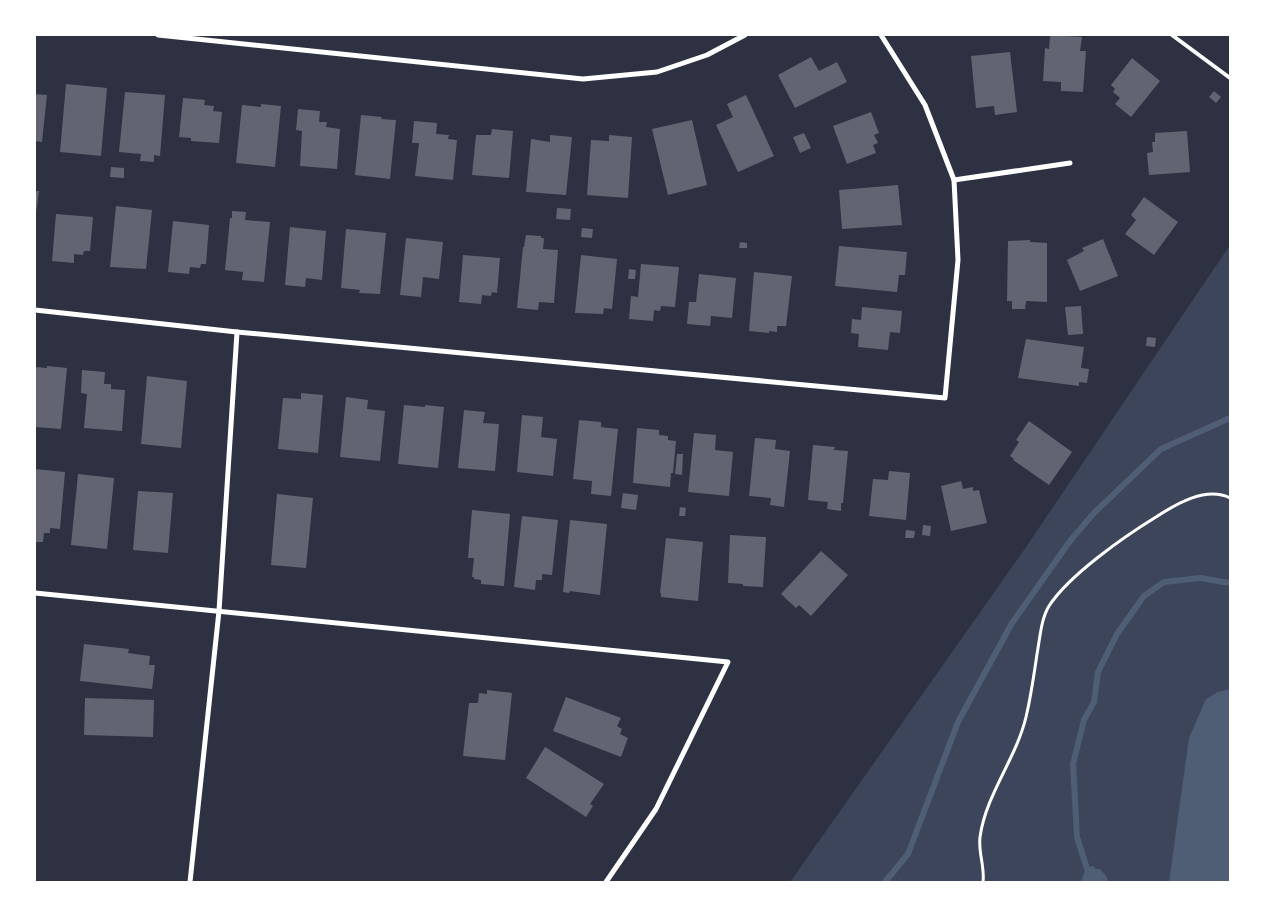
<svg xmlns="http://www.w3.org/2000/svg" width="1265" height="917" font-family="'DejaVu Sans',sans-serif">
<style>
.green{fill:#3c4559}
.water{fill:#4f5d75}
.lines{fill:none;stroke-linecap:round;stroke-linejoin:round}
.stream{stroke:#4f5d75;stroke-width:6}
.building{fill:#626471}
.path{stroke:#fff;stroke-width:3}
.service{stroke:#fff;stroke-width:4}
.minor{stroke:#fff;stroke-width:5}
</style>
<rect width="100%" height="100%" fill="#2d3142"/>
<path class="green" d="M 1230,245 L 1230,882 L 790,882 L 1024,550 Z"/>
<g class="water">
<path d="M 1230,689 L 1230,882 L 1169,882 L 1189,738 L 1206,699 L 1218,692 Z"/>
<path d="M 1092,869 L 1100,869 L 1107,877 L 1108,882 L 1081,882 L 1084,873 Z"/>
</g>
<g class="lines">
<g class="stream">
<path d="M 885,882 L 908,854 L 958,722 L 1012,623 L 1070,541 L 1093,514 L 1161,449 L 1230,418"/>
<path d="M 1092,882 L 1092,869 L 1089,875 L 1077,837 L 1073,764 L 1084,720 L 1094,702 L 1098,672 L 1117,634 L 1144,596 L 1164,582 L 1200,578 L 1230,583"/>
</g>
</g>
<g class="building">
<path d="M 1050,35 L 1082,37 L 1080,51 L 1086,51 L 1083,92 L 1061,91 L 1061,82 L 1043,81 L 1045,48 L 1049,49 Z"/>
<path d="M 1010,52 L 1017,112 L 995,115 L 994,106 L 976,108 L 971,56 Z"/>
<path d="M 811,57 L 819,71 L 837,62 L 847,82 L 795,108 L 778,75 Z"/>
<path d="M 1132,58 L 1160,81 L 1131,117 L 1115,104 L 1120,98 L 1113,92 L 1115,89 L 1111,85 Z"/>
<path d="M 66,84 L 107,88 L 101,156 L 60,152 Z"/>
<path d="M 1214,91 L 1221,97 L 1216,103 L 1209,97 Z"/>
<path d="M 125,92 L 165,95 L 160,156 L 154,155 L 154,162 L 140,161 L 141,154 L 119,152 Z"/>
<path d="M 35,94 L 47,95 L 42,142 L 35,141 Z"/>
<path d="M 746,95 L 774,156 L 738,172 L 716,125 L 733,117 L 727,104 Z"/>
<path d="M 183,98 L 205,100 L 204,105 L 214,106 L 213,111 L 222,112 L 219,143 L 191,141 L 191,138 L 179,137 Z"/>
<path d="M 261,104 L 281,106 L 275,167 L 236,163 L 242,105 L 261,107 Z"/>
<path d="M 298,109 L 320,111 L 319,122 L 327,122 L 326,127 L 340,129 L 337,169 L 300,166 L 302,131 L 296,130 Z"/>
<path d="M 871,112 L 879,133 L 874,135 L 878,143 L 873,145 L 876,153 L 847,164 L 833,126 Z"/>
<path d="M 361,115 L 382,117 L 381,119 L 396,120 L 390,179 L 355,175 Z"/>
<path d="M 692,120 L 707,185 L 668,195 L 652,129 Z"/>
<path d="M 414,121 L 437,123 L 436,134 L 449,135 L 448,139 L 457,140 L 453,180 L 415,176 L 419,143 L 412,143 Z"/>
<path d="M 492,129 L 513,131 L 509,178 L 472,175 L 476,135 L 491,135 Z"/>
<path d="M 1187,131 L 1190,172 L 1149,175 L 1147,153 L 1153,152 L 1152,142 L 1155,142 L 1155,133 Z"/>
<path d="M 804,133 L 811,148 L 800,153 L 793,137 Z"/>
<path d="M 550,135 L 572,137 L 566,195 L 526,192 L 531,139 L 550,142 Z"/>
<path d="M 609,135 L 632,137 L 628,198 L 587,195 L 591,140 L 609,141 Z"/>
<path d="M 111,167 L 124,168 L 124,178 L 110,177 Z"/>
<path d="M 898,185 L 902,225 L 842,229 L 839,190 Z"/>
<path d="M 35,191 L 39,191 L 36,213 L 35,213 Z"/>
<path d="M 1144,197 L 1178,222 L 1154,255 L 1125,234 L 1136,220 L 1131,215 Z"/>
<path d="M 116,206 L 152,210 L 146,269 L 110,267 Z"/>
<path d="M 557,208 L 571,209 L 570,220 L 556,219 Z"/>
<path d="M 232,211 L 246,212 L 245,220 L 270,222 L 264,282 L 242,280 L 243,272 L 225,270 L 230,218 L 232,218 Z"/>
<path d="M 56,214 L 93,217 L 90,251 L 84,251 L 83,255 L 74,254 L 74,263 L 52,261 Z"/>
<path d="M 173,221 L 209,225 L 206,264 L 201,264 L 200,268 L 190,267 L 189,274 L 168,272 Z"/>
<path d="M 290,227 L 326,231 L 322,280 L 306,278 L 305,287 L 285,285 Z"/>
<path d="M 582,228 L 593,229 L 592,238 L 581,237 Z"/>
<path d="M 346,229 L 386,233 L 380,294 L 359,293 L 360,290 L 341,288 Z"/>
<path d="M 526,235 L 541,236 L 541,238 L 544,238 L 543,249 L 558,250 L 554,303 L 539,302 L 538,310 L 517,308 L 523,247 L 524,247 Z"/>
<path d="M 406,238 L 443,242 L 439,279 L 423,277 L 421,297 L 400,295 Z"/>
<path d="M 1103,239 L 1118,276 L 1080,291 L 1067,260 L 1084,251 L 1082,248 Z"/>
<path d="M 1030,240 L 1030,242 L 1047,243 L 1047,302 L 1026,301 L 1025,309 L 1012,309 L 1012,301 L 1007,301 L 1008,241 Z"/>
<path d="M 740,242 L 747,243 L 747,248 L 739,248 Z"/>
<path d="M 839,246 L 907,252 L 905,275 L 899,275 L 897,292 L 835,286 Z"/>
<path d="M 463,255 L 500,258 L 497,293 L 492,292 L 491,296 L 482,295 L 481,304 L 459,302 Z"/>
<path d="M 581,255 L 617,259 L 612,309 L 604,308 L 603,314 L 575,313 Z"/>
<path d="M 641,264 L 679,267 L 675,307 L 661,306 L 660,311 L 654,310 L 653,321 L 629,319 L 631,296 L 638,297 Z"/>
<path d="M 629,269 L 636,270 L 635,279 L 628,279 Z"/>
<path d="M 754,272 L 792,276 L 786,326 L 777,326 L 777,332 L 769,331 L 769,333 L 749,331 Z"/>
<path d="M 699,274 L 736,278 L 732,318 L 711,316 L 710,326 L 687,324 L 689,302 L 696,302 Z"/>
<path d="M 1081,306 L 1083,334 L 1068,335 L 1065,307 Z"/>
<path d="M 862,307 L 902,311 L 900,333 L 890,332 L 888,350 L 858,347 L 859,334 L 851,333 L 852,319 L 861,320 Z"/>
<path d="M 1147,337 L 1156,338 L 1155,347 L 1146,346 Z"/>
<path d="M 1026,339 L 1084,347 L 1081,368 L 1089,369 L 1087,383 L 1079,382 L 1079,386 L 1018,378 Z"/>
<path d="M 47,366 L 67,368 L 61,429 L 35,427 L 35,367 L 47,368 Z"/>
<path d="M 82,370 L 105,372 L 104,384 L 111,384 L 111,389 L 125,390 L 122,431 L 84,428 L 87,394 L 81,393 Z"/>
<path d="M 147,376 L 187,381 L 181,448 L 141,444 Z"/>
<path d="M 301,393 L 323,395 L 318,453 L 278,449 L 283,398 L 301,399 Z"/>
<path d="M 346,397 L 368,400 L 367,409 L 385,411 L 380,461 L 340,457 Z"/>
<path d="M 404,405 L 425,407 L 425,405 L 444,407 L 438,468 L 398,464 Z"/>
<path d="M 464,410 L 485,412 L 483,423 L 499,424 L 495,471 L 458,468 Z"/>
<path d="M 522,415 L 543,417 L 541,437 L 557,439 L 553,476 L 517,472 Z"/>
<path d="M 579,420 L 601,422 L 601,427 L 618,429 L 611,496 L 591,494 L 592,481 L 573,479 Z"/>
<path d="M 1029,421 L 1072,452 L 1049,485 L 1013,460 L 1014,459 L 1010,456 L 1019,442 L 1016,440 Z"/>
<path d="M 637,428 L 659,430 L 659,435 L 668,436 L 668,440 L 676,441 L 673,473 L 671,473 L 670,487 L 633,483 Z"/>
<path d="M 694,433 L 716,435 L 715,450 L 733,452 L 729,496 L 688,492 Z"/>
<path d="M 755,438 L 776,440 L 775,449 L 790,451 L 784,507 L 770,505 L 771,498 L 749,496 Z"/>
<path d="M 813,445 L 835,447 L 834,450 L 848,451 L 843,503 L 841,503 L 841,511 L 827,509 L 828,502 L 808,500 Z"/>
<path d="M 677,454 L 683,454 L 682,475 L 675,474 Z"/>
<path d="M 35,469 L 65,472 L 60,529 L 50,528 L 50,533 L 44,533 L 43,542 L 35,542 Z"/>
<path d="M 889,471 L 910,473 L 906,520 L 869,516 L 873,479 L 888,480 Z"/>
<path d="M 78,474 L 114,478 L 107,549 L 71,545 Z"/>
<path d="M 961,481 L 963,489 L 973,487 L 973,491 L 979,490 L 987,523 L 951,531 L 941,486 Z"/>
<path d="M 138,491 L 173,493 L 168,553 L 133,550 Z"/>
<path d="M 623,493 L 638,495 L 636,510 L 621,508 Z"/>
<path d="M 277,494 L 313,498 L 306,568 L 271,565 Z"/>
<path d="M 680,507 L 686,508 L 685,516 L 679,516 Z"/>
<path d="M 472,510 L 510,514 L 504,586 L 481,584 L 481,580 L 474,579 L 474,577 L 472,577 L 474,558 L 468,558 Z"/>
<path d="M 522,516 L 558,520 L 552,575 L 542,574 L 542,580 L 536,580 L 535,590 L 514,587 Z"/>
<path d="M 570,520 L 607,524 L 600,595 L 570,591 L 569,593 L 563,592 Z"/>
<path d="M 923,525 L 931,526 L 930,536 L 922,535 Z"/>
<path d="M 906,530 L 915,531 L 914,538 L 905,538 Z"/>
<path d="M 730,535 L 766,537 L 763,587 L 743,586 L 743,584 L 728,583 Z"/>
<path d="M 666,538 L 703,542 L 698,601 L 661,597 L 661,593 L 660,593 Z"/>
<path d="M 821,551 L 848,575 L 811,616 L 799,605 L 796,608 L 781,594 Z"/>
<path d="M 84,644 L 129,649 L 128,653 L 150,656 L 149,665 L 155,665 L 152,689 L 80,681 Z"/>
<path d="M 487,690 L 512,693 L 505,760 L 463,756 L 469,703 L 478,703 L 479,693 L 487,694 Z"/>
<path d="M 566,697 L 621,718 L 617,726 L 622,729 L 620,734 L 628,738 L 621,757 L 553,731 Z"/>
<path d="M 85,698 L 154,700 L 153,737 L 84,735 Z"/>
<path d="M 545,747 L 604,784 L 590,804 L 593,806 L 586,817 L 526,778 Z"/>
</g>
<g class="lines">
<path class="path" d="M 983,882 C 985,867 978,852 980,837 C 986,794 1016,759 1026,717 C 1031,696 1034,675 1037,654 C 1040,638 1041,619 1049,606 C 1069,575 1125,536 1156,517 C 1176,504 1206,486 1230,498"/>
<path class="service" d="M 1172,35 L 1230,78"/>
<g class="minor">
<path d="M 158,35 L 583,79 L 657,72 L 707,55 L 745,35"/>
<path d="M 954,180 L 1070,163"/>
<path d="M 35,310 L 237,332 L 945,398 L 958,260 L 954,180 L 925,105 L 881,35"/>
<path d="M 35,593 L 728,662 L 656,809 L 606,882"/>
<path d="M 190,882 L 219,611 L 237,332"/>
</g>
</g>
<rect width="1265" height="917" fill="none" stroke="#ffffff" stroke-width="72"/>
</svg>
